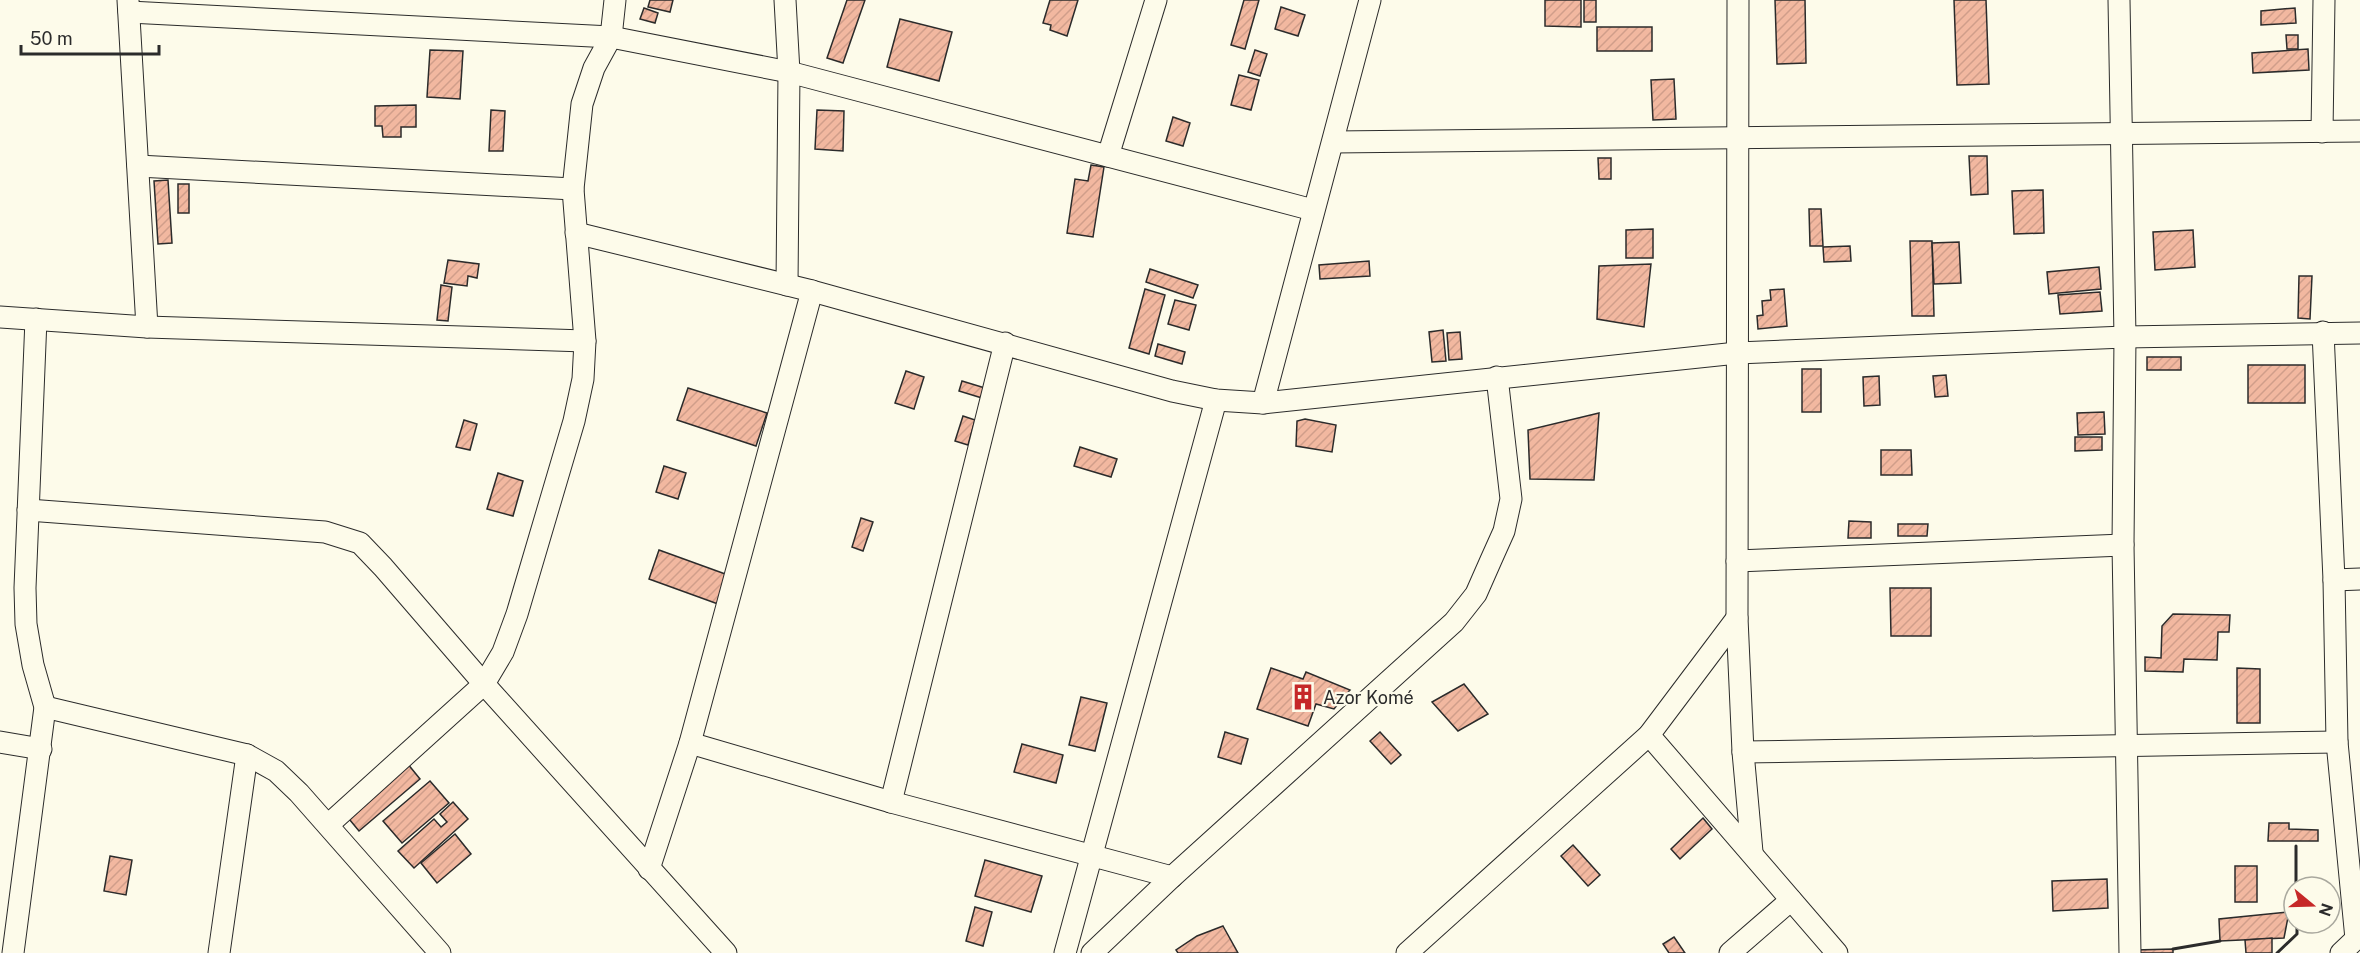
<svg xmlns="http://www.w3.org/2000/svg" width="2360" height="953" font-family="'Public Sans',sans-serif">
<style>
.building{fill:url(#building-hatch);stroke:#2b2b2b;stroke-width:1.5}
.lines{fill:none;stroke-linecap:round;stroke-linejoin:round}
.minor-casing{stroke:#2b2b2b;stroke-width:23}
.minor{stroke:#fdfbea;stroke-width:21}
.wall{stroke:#2b2b2b;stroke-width:3}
.labels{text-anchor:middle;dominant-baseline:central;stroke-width:4.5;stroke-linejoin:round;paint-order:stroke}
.poi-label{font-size:18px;fill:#2b2b2b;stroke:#fdfbea;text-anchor:start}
</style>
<defs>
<pattern id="building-hatch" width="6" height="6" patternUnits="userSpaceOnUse" patternTransform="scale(1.5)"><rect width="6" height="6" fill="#f2b8a0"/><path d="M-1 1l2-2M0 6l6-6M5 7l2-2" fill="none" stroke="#d09e8a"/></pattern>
</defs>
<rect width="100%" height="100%" fill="#fdfbea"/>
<g class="building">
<path d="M 650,0 L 673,0 L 670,12 L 648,7 Z"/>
<path d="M 847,0 L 865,0 L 843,63 L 827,58 Z"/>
<path d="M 1050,0 L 1078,0 L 1067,36 L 1050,30 L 1051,25 L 1043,23 Z"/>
<path d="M 1244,0 L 1259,0 L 1245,49 L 1231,45 Z"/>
<path d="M 1545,0 L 1581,0 L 1581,27 L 1545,26 Z"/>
<rect x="1584" y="0" width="12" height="22"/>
<path d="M 1775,0 L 1805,0 L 1806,63 L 1777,64 Z"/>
<path d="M 1954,0 L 1986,0 L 1989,84 L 1957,85 Z"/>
<path d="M 1281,7 L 1305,15 L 1298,36 L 1275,29 Z"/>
<path d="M 644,8 L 658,13 L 655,23 L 640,19 Z"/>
<path d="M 2295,8 L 2296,23 L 2261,25 L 2261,11 Z"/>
<path d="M 900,19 L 952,32 L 939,81 L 887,67 Z"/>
<rect x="1597" y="27" width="55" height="24"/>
<path d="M 2286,35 L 2298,35 L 2298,49 L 2287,49 Z"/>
<path d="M 2308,49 L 2309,70 L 2253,73 L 2252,53 Z"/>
<path d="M 430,50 L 463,51 L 460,99 L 427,97 Z"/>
<path d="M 1255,50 L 1267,54 L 1260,76 L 1248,72 Z"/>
<path d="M 1239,75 L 1259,80 L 1251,110 L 1231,105 Z"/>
<path d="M 1674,79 L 1676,119 L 1653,120 L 1651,80 Z"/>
<path d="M 416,105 L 416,127 L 401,127 L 401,137 L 383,137 L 382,126 L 375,126 L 375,106 Z"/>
<path d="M 491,110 L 505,111 L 503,151 L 489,151 Z"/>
<path d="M 817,110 L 844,111 L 843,151 L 815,149 Z"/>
<path d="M 1173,117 L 1190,123 L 1183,146 L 1166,141 Z"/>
<path d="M 1969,156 L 1987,156 L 1988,194 L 1971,195 Z"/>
<path d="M 1598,158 L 1611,158 L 1611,179 L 1599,179 Z"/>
<path d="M 1091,165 L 1104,167 L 1093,237 L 1067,233 L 1075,179 L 1088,181 Z"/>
<path d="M 168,180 L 172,243 L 158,244 L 154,181 Z"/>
<rect x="178" y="184" width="11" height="29"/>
<path d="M 2043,190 L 2044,233 L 2014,234 L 2012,191 Z"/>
<path d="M 1809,209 L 1821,209 L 1823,246 L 1810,246 Z"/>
<path d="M 1653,229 L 1653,258 L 1626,258 L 1626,230 Z"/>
<path d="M 2193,230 L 2195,267 L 2155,270 L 2153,232 Z"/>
<path d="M 1910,241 L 1932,241 L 1934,316 L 1912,316 Z"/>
<path d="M 1959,242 L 1961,283 L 1934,284 L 1932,243 Z"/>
<path d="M 1850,246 L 1851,261 L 1824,262 L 1823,247 Z"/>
<path d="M 448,260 L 479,264 L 477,278 L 468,276 L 467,286 L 444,283 Z"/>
<path d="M 1369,261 L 1370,276 L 1320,279 L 1319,265 Z"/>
<path d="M 1651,264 L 1644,327 L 1597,319 L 1599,266 Z"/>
<path d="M 2099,267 L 2101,289 L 2049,294 L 2047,272 Z"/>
<path d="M 1150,269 L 1198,285 L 1193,298 L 1146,282 Z"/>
<path d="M 2299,276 L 2312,276 L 2310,319 L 2298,318 Z"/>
<path d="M 441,285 L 452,287 L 448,321 L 437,320 Z"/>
<path d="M 1145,289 L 1165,295 L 1149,354 L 1129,348 Z"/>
<path d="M 1784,289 L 1787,326 L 1758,329 L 1757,316 L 1763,315 L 1762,301 L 1771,300 L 1770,290 Z"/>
<path d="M 2100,292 L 2102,311 L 2060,314 L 2058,295 Z"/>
<path d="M 1175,300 L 1196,305 L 1189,330 L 1168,324 Z"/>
<path d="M 1443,330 L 1446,361 L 1432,362 L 1429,332 Z"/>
<path d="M 1460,332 L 1462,359 L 1449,360 L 1447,333 Z"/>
<path d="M 1158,344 L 1185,352 L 1182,364 L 1155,356 Z"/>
<rect x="2147" y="357" width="34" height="13"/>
<rect x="2248" y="365" width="57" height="38"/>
<rect x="1802" y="369" width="19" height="43"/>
<path d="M 906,371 L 924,377 L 914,409 L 895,403 Z"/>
<path d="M 1946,375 L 1948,396 L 1935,397 L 1933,376 Z"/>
<path d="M 1879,376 L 1880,405 L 1864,406 L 1863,377 Z"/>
<path d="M 962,381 L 985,388 L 982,398 L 959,391 Z"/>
<path d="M 688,388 L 767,413 L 756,446 L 677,420 Z"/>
<path d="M 2104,412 L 2105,434 L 2078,435 L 2077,413 Z"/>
<path d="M 1599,413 L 1594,480 L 1530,479 L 1528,430 Z"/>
<path d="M 963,416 L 975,420 L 968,445 L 955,441 Z"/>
<path d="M 1305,419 L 1336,425 L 1332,452 L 1296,446 L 1297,421 Z"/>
<path d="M 464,420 L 477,424 L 470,450 L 456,447 Z"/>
<path d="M 2075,437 L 2102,437 L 2102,450 L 2075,451 Z"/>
<path d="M 1080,447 L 1117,459 L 1111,477 L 1074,466 Z"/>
<path d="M 1881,450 L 1911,450 L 1912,475 L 1881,475 Z"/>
<path d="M 664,466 L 686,473 L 678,499 L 656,492 Z"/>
<path d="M 498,473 L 523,481 L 513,516 L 487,509 Z"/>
<path d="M 861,518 L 873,522 L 863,551 L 852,547 Z"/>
<path d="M 1849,521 L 1871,522 L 1871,538 L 1848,538 Z"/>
<path d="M 1898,524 L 1928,524 L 1927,536 L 1898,536 Z"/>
<path d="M 659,550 L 728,575 L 718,604 L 649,579 Z"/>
<path d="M 1890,588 L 1931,588 L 1931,636 L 1891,636 Z"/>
<path d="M 2173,614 L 2230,615 L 2229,632 L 2218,632 L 2217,660 L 2184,659 L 2183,672 L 2145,671 L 2145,657 L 2161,658 L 2162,626 Z"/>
<path d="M 1271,668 L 1303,679 L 1306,672 L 1350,690 L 1334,709 L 1316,704 L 1308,726 L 1257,709 Z"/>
<path d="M 2237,668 L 2260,669 L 2260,723 L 2237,723 Z"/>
<path d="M 1464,684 L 1488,714 L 1458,731 L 1432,702 Z"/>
<path d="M 1081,697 L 1107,703 L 1095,751 L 1069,745 Z"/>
<path d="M 1225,732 L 1248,739 L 1241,764 L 1218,757 Z"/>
<path d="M 1380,732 L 1401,755 L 1391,764 L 1370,741 Z"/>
<path d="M 1022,744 L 1063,755 L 1056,783 L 1014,772 Z"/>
<path d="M 407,763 L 420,779 L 359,831 L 345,814 Z"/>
<path d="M 430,781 L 449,803 L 402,843 L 383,821 Z"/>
<path d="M 453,802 L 468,819 L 414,868 L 398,851 L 434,819 L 441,827 L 447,822 L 440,814 Z"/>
<path d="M 1703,818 L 1712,829 L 1680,859 L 1671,849 Z"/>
<path d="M 2269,823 L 2289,823 L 2289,829 L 2318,830 L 2318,841 L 2268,841 Z"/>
<path d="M 455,834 L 471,854 L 437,883 L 421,863 Z"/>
<path d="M 1573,845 L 1600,875 L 1588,886 L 1561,856 Z"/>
<path d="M 110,856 L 132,860 L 126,895 L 104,891 Z"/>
<path d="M 985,860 L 1042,876 L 1031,912 L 975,896 Z"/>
<rect x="2235" y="866" width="22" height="36"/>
<path d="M 2107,879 L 2108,908 L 2053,911 L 2052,881 Z"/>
<path d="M 975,907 L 992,912 L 983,946 L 966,941 Z"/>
<path d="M 2289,912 L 2284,938 L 2220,941 L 2219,919 Z"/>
<path d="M 1223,926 L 1238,953 L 1178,953 L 1176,950 L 1197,936 Z"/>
<path d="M 1674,937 L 1685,953 L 1669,953 L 1663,944 Z"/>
<path d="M 2272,938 L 2272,953 L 2246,953 L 2245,940 Z"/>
<path d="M 2173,949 L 2173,953 L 2135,953 L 2135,950 Z"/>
</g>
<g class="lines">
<g class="minor-casing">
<g id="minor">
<path d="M 128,0 L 147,327"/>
<path d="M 785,0 L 789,72 L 787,285"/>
<path d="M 1738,0 L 1737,618 L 1743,752 L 1752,852"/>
<path d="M 2119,0 L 2125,337 L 2123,545 L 2130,953"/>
<path d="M 129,12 L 611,37 L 789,72 L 1313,210"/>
<path d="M 2322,132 L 2324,0"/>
<path d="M 1333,142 L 2360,131"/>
<path d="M 1108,156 L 1156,0"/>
<path d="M 138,166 L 573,189"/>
<path d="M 576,233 L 812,291 L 1172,391 L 1216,400 L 1263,403 L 1737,353 L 2125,337 L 2360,333"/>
<path d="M 0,317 L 147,327 L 585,341"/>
<path d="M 2323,332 L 2334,580 L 2337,742 L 2356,939"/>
<path d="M 1263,403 C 1298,268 1335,134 1370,0"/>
<path d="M 28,510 L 325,532 L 360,543 L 383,567 L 484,684 L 726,953"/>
<path d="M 1737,561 L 2123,545"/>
<path d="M 2334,580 L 2360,579"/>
<path d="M 45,707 L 247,755 L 276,771 L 299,793 L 440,953"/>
<path d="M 1649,735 L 1837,953"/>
<path d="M 0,742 L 41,749"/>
<path d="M 690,743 L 891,802 L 1172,877"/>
<path d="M 1743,752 L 2337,742"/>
<path d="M 891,802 L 1005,343"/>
<path d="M 328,825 L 484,684 L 503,652 L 517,614 L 574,421 L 583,379 L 585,341 L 573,189 L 582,104 L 594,68 L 611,37 L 615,0"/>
<path d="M 649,869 L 690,743 L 812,291"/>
<path d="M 13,953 L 45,707 L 33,665 L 26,624 L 25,588 L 36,319"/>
<path d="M 219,953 L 247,755"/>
<path d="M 1065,953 L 1216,400"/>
<path d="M 1092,953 L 1172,877 L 1454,622 L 1476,594 L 1491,560 L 1504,531 L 1511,499 L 1497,377"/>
<path d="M 1407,953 L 1649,735 L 1737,618"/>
<path d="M 1730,953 L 1791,900"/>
<path d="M 2341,953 L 2360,935"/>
</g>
</g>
<use href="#minor" class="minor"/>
<g class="wall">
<path d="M 2296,846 L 2296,887"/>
<path d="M 2173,949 L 2220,941"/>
<path d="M 2277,953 L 2297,934 L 2297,923"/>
</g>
</g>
<defs>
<g id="building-bare" transform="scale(2.07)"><path d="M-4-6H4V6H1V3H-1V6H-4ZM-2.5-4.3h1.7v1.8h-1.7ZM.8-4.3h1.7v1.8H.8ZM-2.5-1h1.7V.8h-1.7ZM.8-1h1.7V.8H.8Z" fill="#c62828" stroke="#fdfbea" stroke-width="2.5" paint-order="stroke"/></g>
</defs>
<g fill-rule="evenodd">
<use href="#building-bare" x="1303" y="697"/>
</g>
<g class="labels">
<g class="poi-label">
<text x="1323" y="697">Azor Komé</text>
</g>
</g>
<g transform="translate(2312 905) rotate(109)"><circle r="28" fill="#fdfbea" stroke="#a9a89e" stroke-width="1.5"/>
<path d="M0-4.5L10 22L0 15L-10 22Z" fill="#c62828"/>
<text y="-9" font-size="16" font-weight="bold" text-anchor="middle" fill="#2b2b2b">N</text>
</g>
<path d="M21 45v9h138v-9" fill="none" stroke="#2b2b2b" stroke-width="3"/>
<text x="30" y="45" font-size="18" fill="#2b2b2b" stroke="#fdfbea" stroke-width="4.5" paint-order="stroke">50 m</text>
</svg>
